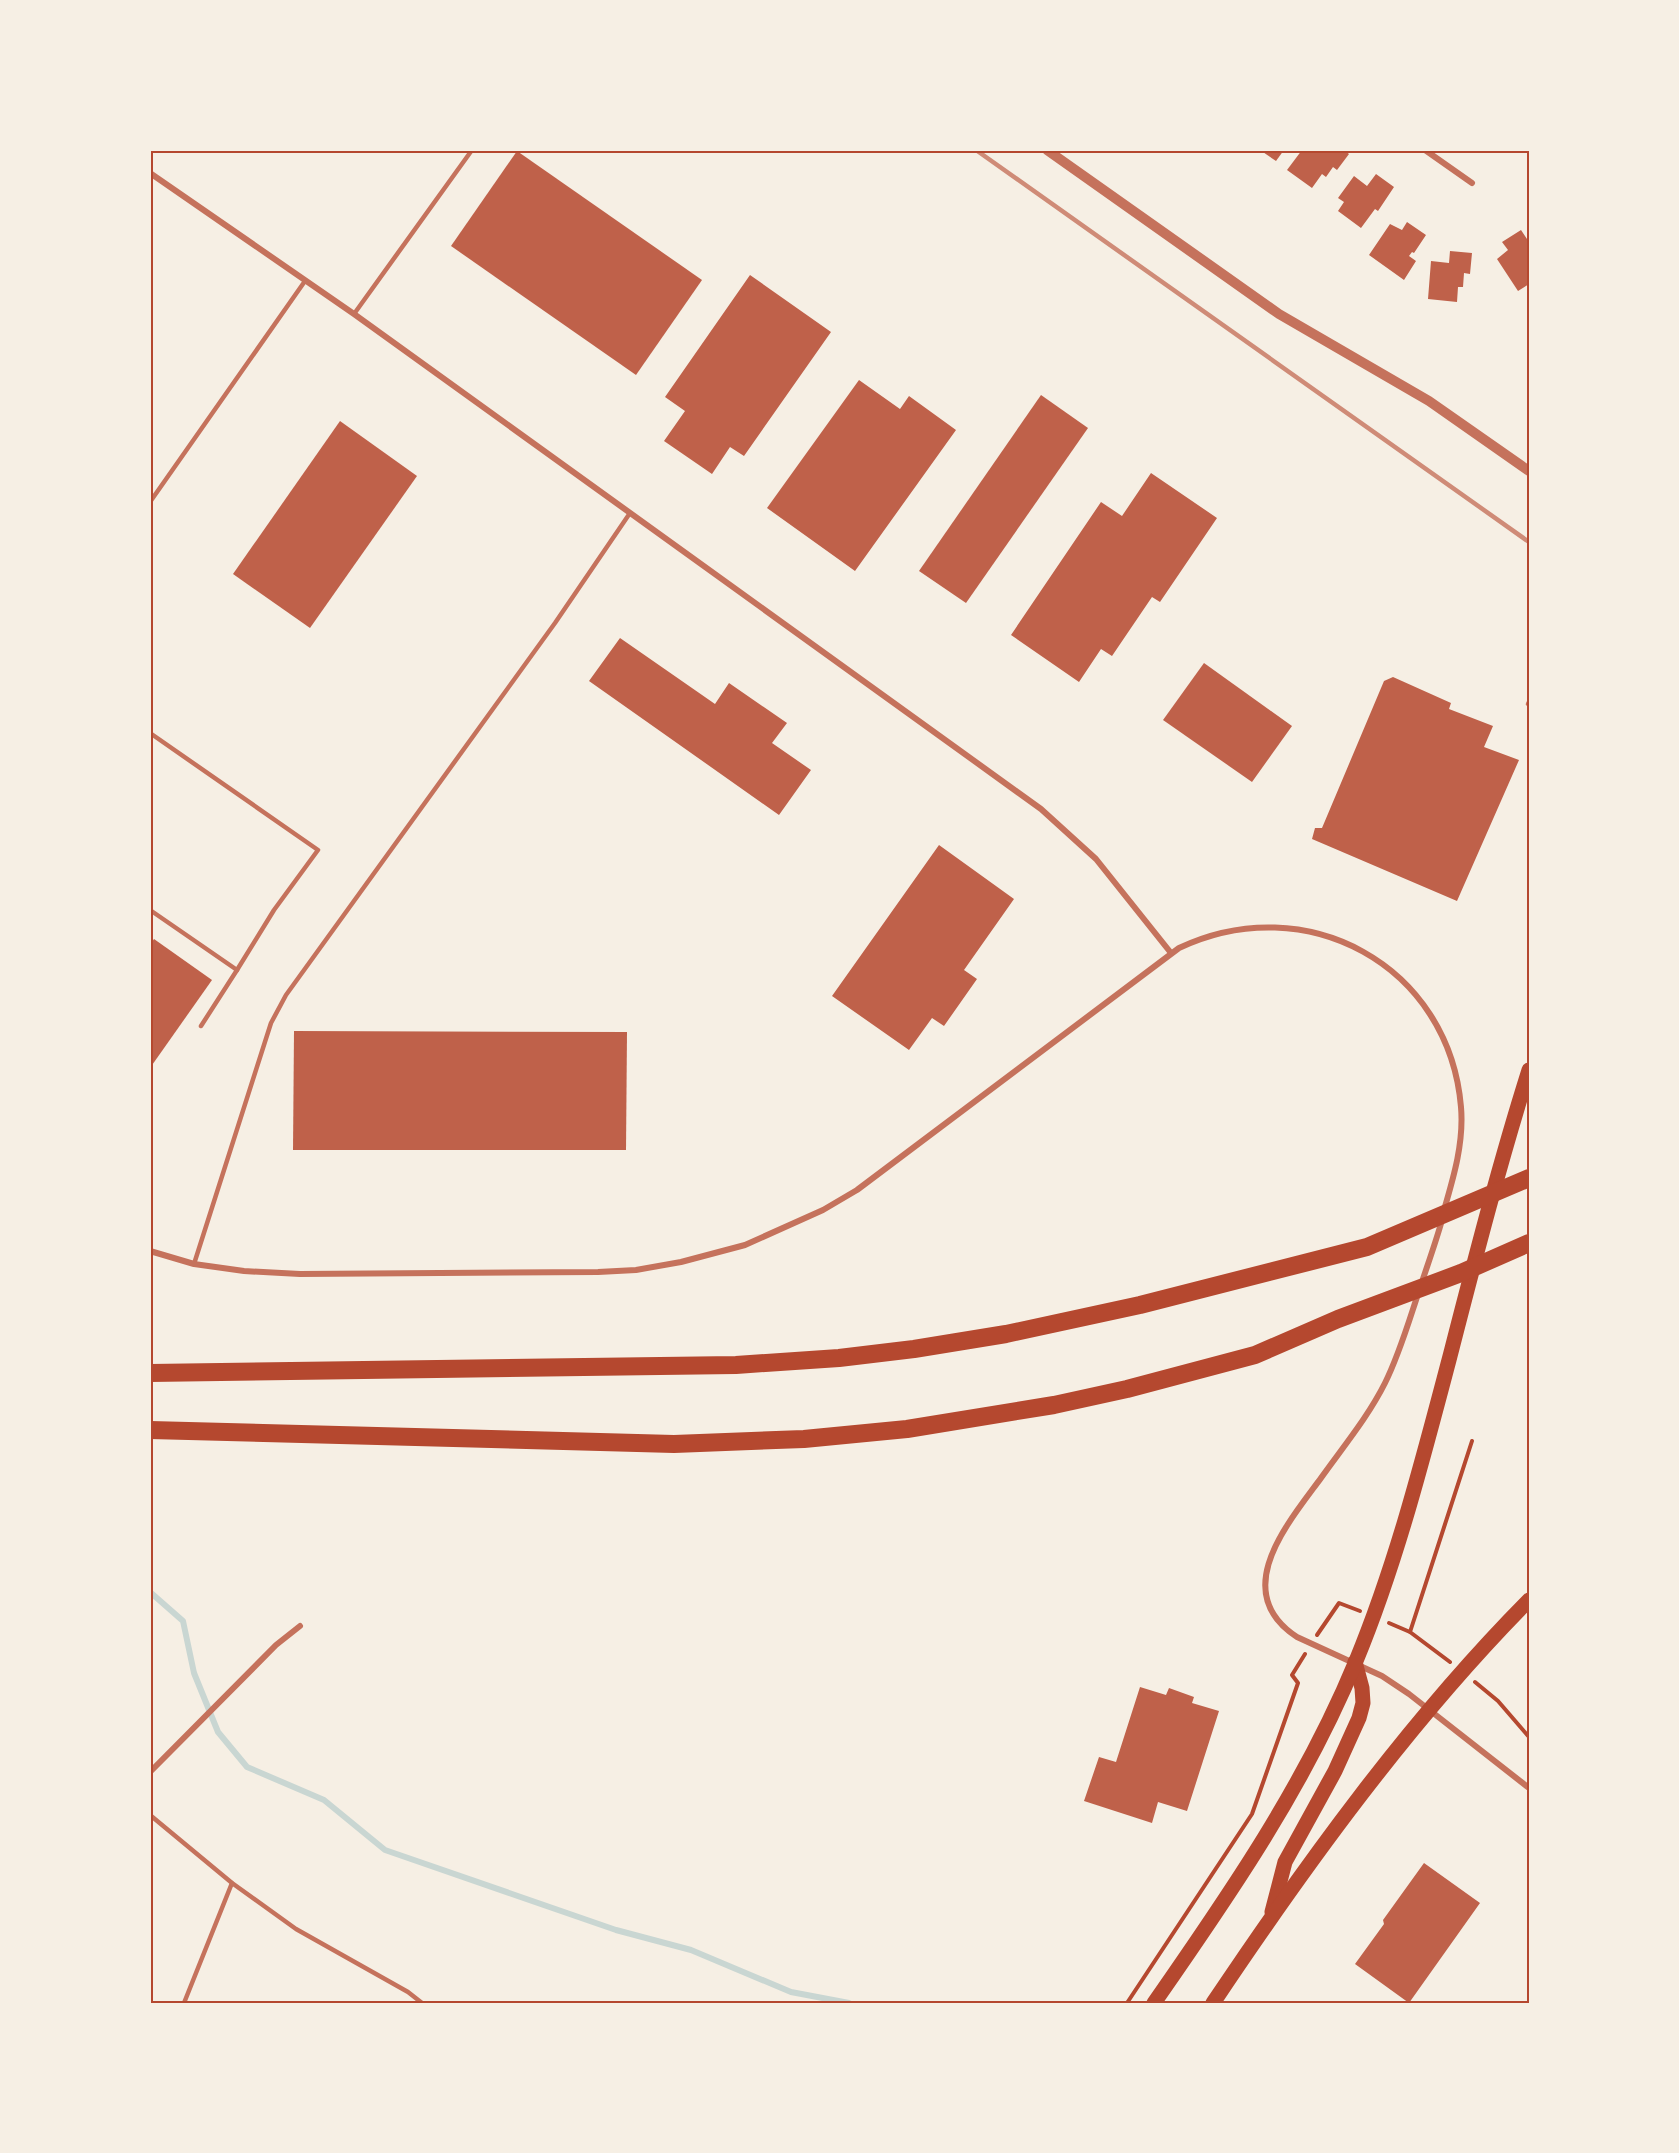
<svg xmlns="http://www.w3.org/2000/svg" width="1679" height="2153" font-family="'PT Sans',sans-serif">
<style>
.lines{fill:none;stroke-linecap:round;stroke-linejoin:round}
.stream{stroke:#c9d6d2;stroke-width:6}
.building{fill:#bf614a}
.path{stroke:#b5482f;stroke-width:4}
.service{stroke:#c5725c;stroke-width:4.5}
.minor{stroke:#c5725c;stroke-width:6}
.tertiary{stroke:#c5725c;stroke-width:10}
.primary{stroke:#b5482f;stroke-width:15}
.motorway{stroke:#b5482f;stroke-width:18}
.rail{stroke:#cf8b77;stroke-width:4.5}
.neatline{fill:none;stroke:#b5482f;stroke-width:2}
</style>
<rect width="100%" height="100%" fill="#f6efe4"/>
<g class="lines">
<path class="stream" d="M 150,1592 L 183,1621 L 194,1673 L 218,1732 L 247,1767 L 324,1800 L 385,1850 L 616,1930 L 691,1950 L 791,1992 L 849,2003"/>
</g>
<g class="building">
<path d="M 1260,150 L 1284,150 L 1276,161 Z"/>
<path d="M 1302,150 L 1344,150 L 1349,154 L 1337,170 L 1333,167 L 1326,177 L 1322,174 L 1312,188 L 1287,170 Z"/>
<path d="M 517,151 L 702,280 L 636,375 L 451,246 Z"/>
<path d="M 1376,174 L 1394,187 L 1378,211 L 1375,209 L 1361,228 L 1338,211 L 1344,202 L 1338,198 L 1354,176 L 1367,186 Z"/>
<path d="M 1407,222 L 1426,235 L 1414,253 L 1412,252 L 1409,256 L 1416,261 L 1404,280 L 1369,255 L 1390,224 L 1402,230 Z"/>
<path d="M 1521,230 L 1529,242 L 1529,284 L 1518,291 L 1497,259 L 1508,250 L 1502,242 Z"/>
<path d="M 1450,251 L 1472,253 L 1470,274 L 1464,273 L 1463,287 L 1458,287 L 1457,302 L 1428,299 L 1431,261 L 1449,263 Z"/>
<path d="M 750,275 L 831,332 L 744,456 L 730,447 L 712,474 L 664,441 L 685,411 L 665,397 Z"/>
<path d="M 859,380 L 900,409 L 909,396 L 956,430 L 855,571 L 767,508 Z"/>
<path d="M 1041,395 L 1088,428 L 966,603 L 919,571 Z"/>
<path d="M 340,421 L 417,476 L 310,628 L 233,574 Z"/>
<path d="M 1151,473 L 1217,518 L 1160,602 L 1152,597 L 1112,656 L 1101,649 L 1079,682 L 1011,635 L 1101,502 L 1122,516 Z"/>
<path d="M 620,638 L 715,704 L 729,683 L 787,723 L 772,743 L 811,770 L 779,815 L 589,681 Z"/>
<path d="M 1204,663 L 1292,726 L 1252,782 L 1163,720 Z"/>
<path d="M 1393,677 L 1451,703 L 1449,709 L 1493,726 L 1484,747 L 1519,760 L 1457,901 L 1312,839 L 1315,828 L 1322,828 L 1384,681 Z"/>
<path d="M 939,845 L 1014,899 L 964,970 L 977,979 L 944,1026 L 932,1018 L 909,1050 L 832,996 Z"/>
<path d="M 154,939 L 212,980 L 150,1068 L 150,945 Z"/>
<path d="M 294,1031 L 627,1032 L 626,1150 L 293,1150 Z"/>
<path d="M 1140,1687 L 1166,1695 L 1169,1688 L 1194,1697 L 1192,1703 L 1219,1711 L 1187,1811 L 1158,1802 L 1152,1823 L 1084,1801 L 1099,1757 L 1116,1762 Z"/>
<path d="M 1424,1863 L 1480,1903 L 1409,2003 L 1355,1964 L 1384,1924 L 1383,1920 Z"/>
</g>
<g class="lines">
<g class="path">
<path d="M 1389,1623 L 1410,1632"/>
<path d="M 1317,1635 L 1339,1603 L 1360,1611"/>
<path d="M 1450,1662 L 1410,1632 L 1472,1441"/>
<path d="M 1475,1682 L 1498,1701 L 1529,1737"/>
<path d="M 1127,2003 L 1252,1814 L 1298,1683 L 1292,1675 L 1305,1654"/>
</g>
<g class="service">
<path d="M 354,314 L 472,150"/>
<path d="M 150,502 L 305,281"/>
<path d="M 1528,704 L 1529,702"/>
<path d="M 150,733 L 318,850 L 274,910 L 237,970"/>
<path d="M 150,910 L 237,970 L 201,1026"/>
<path d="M 194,1264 L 271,1023 L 286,995 L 555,623 L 630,513"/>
<path d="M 150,1815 L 232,1883 L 296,1929 L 408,1992 L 422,2003"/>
<path d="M 184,2003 L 232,1883"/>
</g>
<g class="minor">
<path d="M 1425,150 L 1472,183"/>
<path d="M 150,173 L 354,314 L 1041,809 L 1096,859 L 1171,953"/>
<path d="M 1442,1220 C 1435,1245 1426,1269 1418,1294 C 1408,1324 1399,1355 1385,1383 C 1368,1417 1343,1447 1321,1478 C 1288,1523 1228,1592 1297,1637 L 1382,1676 L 1409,1694 L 1529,1788"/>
<path d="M 150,1251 L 194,1264 L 244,1271 L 300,1274 L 598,1272 L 636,1270 L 681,1262 L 745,1245 L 823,1210 L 857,1190 L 1179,948 C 1306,888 1449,965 1461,1107 C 1464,1142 1454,1176 1444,1210"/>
<path d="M 150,1772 L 276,1645 L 300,1626"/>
</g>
<path class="tertiary" d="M 1047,150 L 1279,314 L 1429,401 L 1529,471"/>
<g class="primary">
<path d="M 1272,1912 L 1285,1862 L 1335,1771 L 1359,1718 L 1363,1703 L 1362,1688 L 1355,1662"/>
<path d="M 1154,2003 C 1230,1894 1305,1785 1356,1661 C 1396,1564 1422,1462 1449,1360 C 1474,1263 1499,1165 1529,1070"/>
<path d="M 1213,2003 C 1306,1864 1411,1719 1529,1600"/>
</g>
<g class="motorway">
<path d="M 150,1373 L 736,1365 L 839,1358 L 914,1349 L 1006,1334 L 1140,1305 L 1367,1247 L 1529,1178"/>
<path d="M 150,1430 L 674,1444 L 804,1439 L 907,1429 L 1054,1405 L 1127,1389 L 1255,1355 L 1338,1319 L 1461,1273 L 1529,1243"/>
</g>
<path class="rail" d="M 976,150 L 1529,542"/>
</g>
<rect width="1679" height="2153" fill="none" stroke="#f6efe4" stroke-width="303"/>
<rect x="152" y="152" width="1376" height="1850" class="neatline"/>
</svg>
